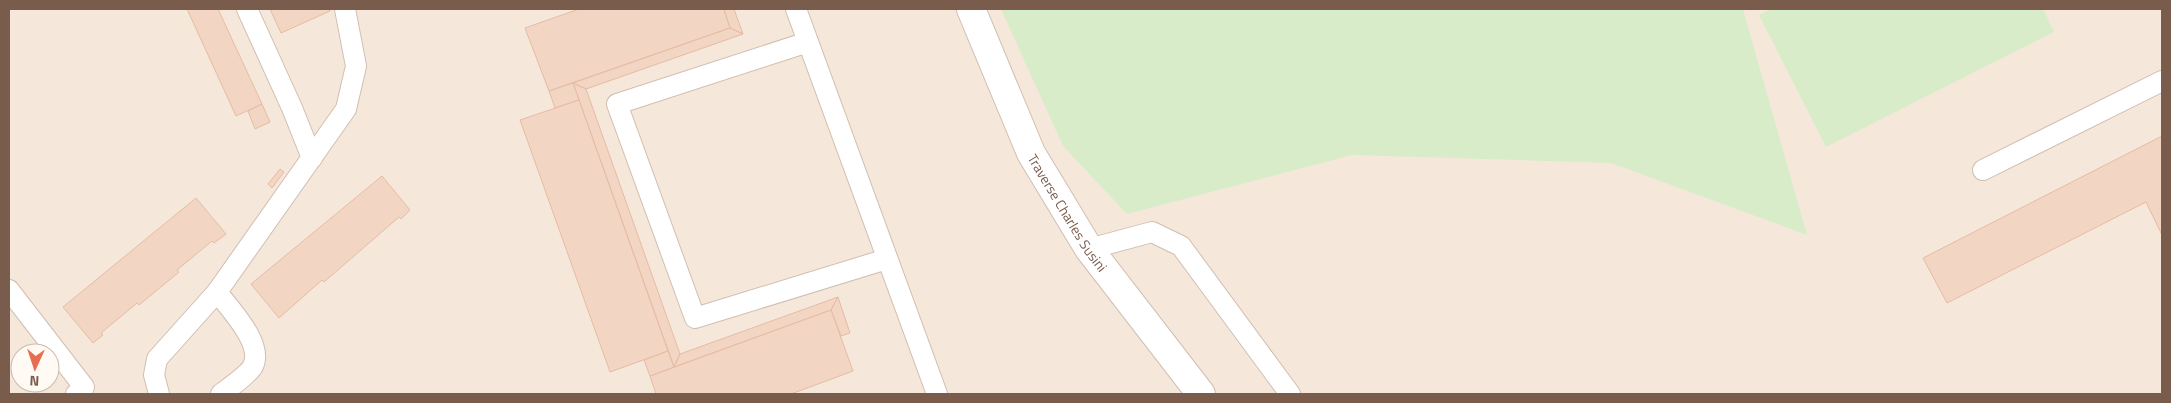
<svg xmlns="http://www.w3.org/2000/svg" width="2171" height="403" font-family="'Titillium Web',sans-serif">
<style>
.residential{fill:#f5e8da;fill-rule:evenodd}
.green{fill:#d8ecc9}
.building{fill:#f3d5c3;stroke:#e6bba3}
.lines{fill:none;stroke-linecap:round;stroke-linejoin:round}
.lane-casing{stroke:#d1beb0;stroke-width:22}
.street-casing{stroke:#d1beb0;stroke-width:30}
.lane{stroke:#fff;stroke-width:20}
.street{stroke:#fff;stroke-width:28}
.labels{text-anchor:middle;dominant-baseline:central;stroke-width:5;stroke-linejoin:round;paint-order:stroke}
.street-label{font-size:14px;fill:#7a5c4d;stroke:#fffaf3}
</style>
<rect width="100%" height="100%" fill="#fdf6ec"/>
<path class="residential" d="M 9,9 L 2162,9 L 2162,394 L 9,394 ZM 20,353 L 50,353 L 50,383 L 20,383 Z"/>
<g class="green">
<path d="M 1001,9 L 1743,9 L 1807,235 L 1611,163 L 1352,155 L 1127,214 L 1063,146 Z"/>
<path d="M 1771,9 L 2043,9 L 2054,32 L 1826,147 L 1759,15 Z"/>
</g>
<g class="building">
<path d="M 187,9 L 218,9 L 262,104 L 236,116 Z"/>
<path d="M 270,9 L 329,9 L 330,11 L 281,33 Z"/>
<path d="M 579,9 L 724,9 L 730,28 L 549,91 L 525,28 Z"/>
<path d="M 724,9 L 734,9 L 743,34 L 730,28 Z"/>
<path d="M 730,28 L 743,34 L 586,89 L 573,83 Z"/>
<path d="M 573,83 L 586,89 L 680,354 L 674,367 Z"/>
<path d="M 573,83 L 579,100 L 555,108 L 549,91 Z"/>
<path d="M 579,100 L 668,351 L 610,372 L 520,120 Z"/>
<path d="M 262,104 L 270,122 L 255,129 L 248,111 Z"/>
<path d="M 2162,136 L 2162,235 L 2146,202 L 1947,303 L 1923,258 Z"/>
<path d="M 280,169 L 284,172 L 272,188 L 268,184 Z"/>
<path d="M 382,176 L 410,210 L 401,219 L 399,217 L 324,282 L 322,280 L 279,318 L 251,284 Z"/>
<path d="M 196,198 L 226,234 L 214,243 L 212,241 L 177,270 L 179,272 L 139,305 L 137,303 L 101,333 L 103,335 L 93,343 L 63,307 Z"/>
<path d="M 838,297 L 831,310 L 674,367 L 680,354 Z"/>
<path d="M 838,297 L 850,333 L 841,336 L 831,310 Z"/>
<path d="M 831,310 L 853,371 L 791,394 L 656,394 L 650,376 Z"/>
<path d="M 668,351 L 674,367 L 650,376 L 644,360 Z"/>
</g>
<g class="lines">
<g class="lane-casing">
<g id="lane">
<path d="M 247,9 L 292,108 L 312,158"/>
<path d="M 796,9 L 937,394"/>
<path d="M 808,42 L 617,104 L 695,318 L 887,259"/>
<path d="M 1983,170 L 2162,81"/>
<path d="M 1089,249 L 1152,232 L 1181,246 L 1290,394"/>
<path d="M 9,290 L 84,387 L 76,394"/>
<path d="M 217,292 C 230,309 264,344 253,366 C 249,374 229,388 221,394"/>
<path d="M 159,394 L 154,375 L 157,359 L 217,292 L 346,109 L 356,66 L 345,9"/>
</g>
</g>
<g class="street-casing">
<g id="street">
<path id="s1" d="M 971,9 L 1031,153 L 1089,249 L 1201,394"/>
</g>
</g>
<use href="#lane" class="lane"/>
<use href="#street" class="street"/>
</g>
<g class="labels">
<g class="street-label">
<text stroke="none"><textPath href="#s1" startOffset="226">Traverse Charles Susini</textPath></text>
</g>
</g>
<rect width="2171" height="403" fill="none" stroke="#7a5c4d" stroke-width="20"/>
<g transform="translate(35 368) rotate(183)"><circle r="24" fill="#fffaf3" stroke="#cabbb1"/>
<path d="M0-4L9 19L0 12L-9 19Z" fill="#e76f51"/>
<text y="-8" font-size="14" font-weight="bold" text-anchor="middle" fill="#7a5c4d">N</text>
</g>
</svg>
